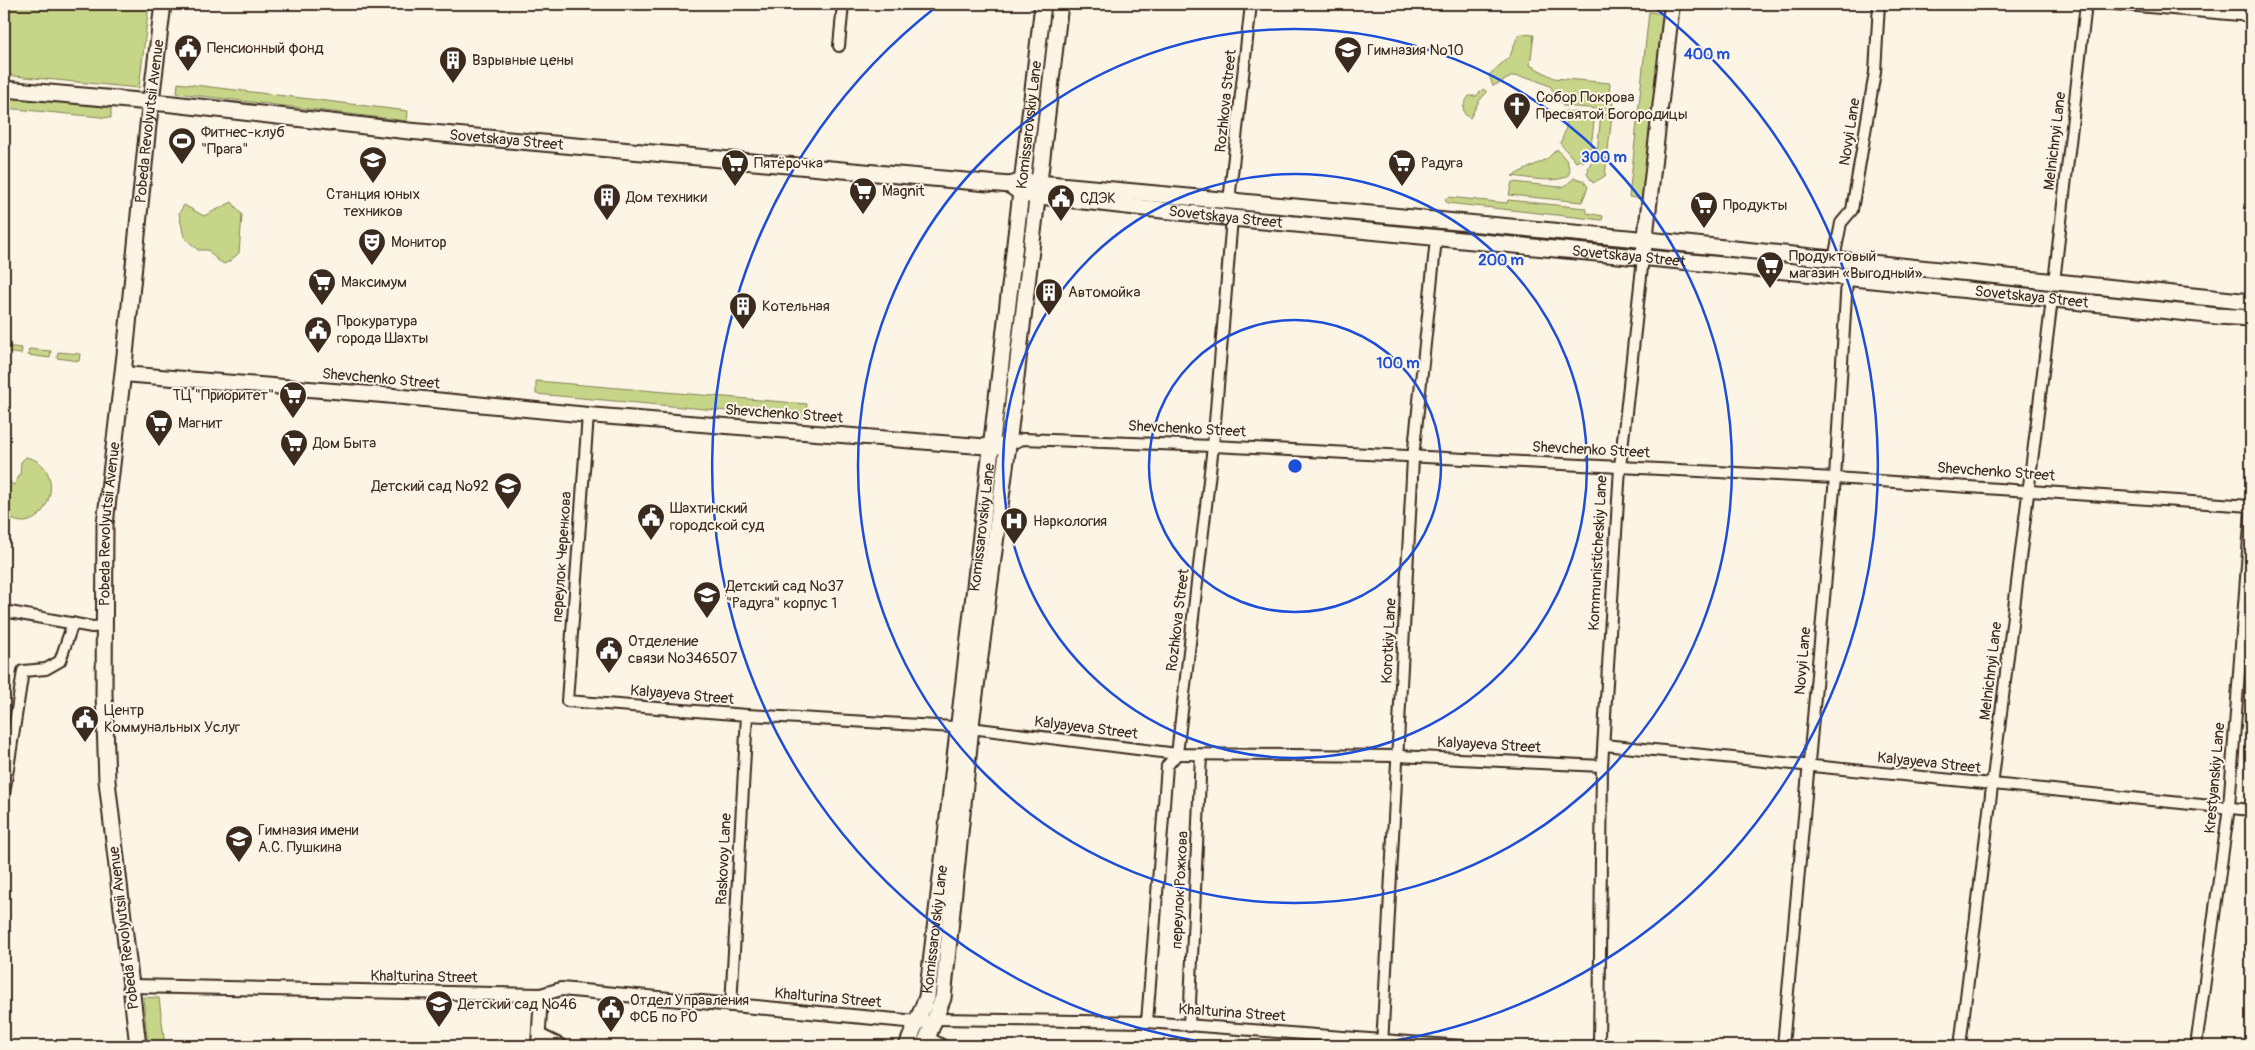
<svg xmlns="http://www.w3.org/2000/svg" width="2255" height="1050" font-family="Pangolin,sans-serif">
<style>
.green{fill:#c7d589;stroke:#818054}
.lines{fill:none;stroke-linecap:round;stroke-linejoin:round}
.minor-casing{stroke:#3b2a1e;stroke-width:14}
.tertiary-casing{stroke:#3b2a1e;stroke-width:16}
.secondary-casing{stroke:#3b2a1e;stroke-width:18}
.primary-casing{stroke:#3b2a1e;stroke-width:19}
.minor{stroke:#fcf5e5;stroke-width:10}
.tertiary{stroke:#fcf5e5;stroke-width:12}
.secondary{stroke:#fcf5e5;stroke-width:14}
.primary{stroke:#fcf5e5;stroke-width:15}
.ring{fill:none;stroke:#1d4ed8;stroke-width:2.5}
.labels{text-anchor:middle;dominant-baseline:central;stroke-width:4;stroke-linejoin:round;paint-order:stroke}
.poi-label{font-size:15px;fill:#3b2a1e;stroke:#fcf5e5;text-anchor:start}
.street-label{font-size:15px;fill:#3b2a1e;stroke:#fcf5e5}
.centre{fill:#1d4ed8;stroke:#fcf5e5;stroke-width:2.5}
.ring-label{font-size:15px;text-anchor:middle;font-weight:bold;fill:#1d4ed8;stroke:#fcf5e5;stroke-width:4;stroke-linejoin:round;paint-order:stroke}
</style>
<rect width="100%" height="100%" fill="#fcf5e5"/>
<filter id="ink" filterUnits="userSpaceOnUse"><feTurbulence type="fractalNoise" baseFrequency=".02" numOctaves="2"/><feDisplacementMap in="SourceGraphic" scale="10" xChannelSelector="R" yChannelSelector="G"/><feConvolveMatrix kernelMatrix="1 2 1 2 8 2 1 2 1" color-interpolation-filters="sRGB"/></filter>
<g filter="url(#ink)">
<g class="green">
<path d="M 4,4 L 149,4 L 139,88 L 4,75 Z"/>
<path d="M 1048,4 L 1054,4 L 1034,166 L 1029,166 Z"/>
<path d="M 1649,12 L 1665,14 L 1644,199 L 1629,197 Z"/>
<path d="M 1521,34 L 1534,35 L 1530,65 L 1554,78 L 1610,83 L 1609,96 L 1613,98 L 1612,110 L 1563,106 L 1550,86 L 1530,78 L 1513,76 L 1493,86 L 1489,75 L 1510,56 L 1517,38 Z"/>
<path d="M 178,83 L 408,111 L 407,121 L 177,93 Z"/>
<path d="M 1483,89 L 1487,92 L 1479,101 L 1470,118 C 1459,113 1464,103 1469,96 L 1476,96 Z"/>
<path d="M 4,96 L 111,107 L 111,118 L 4,108 Z"/>
<path d="M 1565,111 L 1595,114 L 1590,154 L 1583,162 L 1580,160 L 1576,162 L 1560,143 C 1566,132 1568,123 1565,111 Z"/>
<path d="M 1601,114 L 1612,115 L 1605,176 L 1593,183 L 1587,174 L 1589,170 L 1588,168 L 1597,152 Z"/>
<path d="M 1557,149 L 1567,161 L 1570,171 L 1567,177 C 1549,183 1530,178 1512,176 L 1547,159 Z"/>
<path d="M 1574,178 L 1583,180 L 1588,187 L 1582,202 L 1509,195 L 1512,182 L 1560,187 L 1565,186 Z"/>
<path d="M 1448,197 L 1507,203 L 1508,200 L 1585,208 L 1587,213 L 1603,216 L 1602,220 L 1447,203 L 1445,199 Z"/>
<path d="M 232,202 L 242,215 L 239,253 L 230,261 L 224,264 L 216,259 L 208,250 L 198,250 L 184,237 L 179,213 L 184,205 L 204,216 Z"/>
<path d="M 1024,213 L 1029,214 L 1006,412 L 1001,412 Z"/>
<path d="M 4,346 L 22,348 L 21,354 L 4,352 Z"/>
<path d="M 29,349 L 51,351 L 50,358 L 28,355 Z"/>
<path d="M 58,352 L 80,354 L 79,361 L 57,358 Z"/>
<path d="M 536,381 L 807,404 L 806,418 L 536,394 Z"/>
<path d="M 26,457 C 66,465 51,522 23,522 C 16,522 9,518 4,515 L 4,467 L 7,470 L 5,479 L 14,485 L 20,475 L 21,462 Z"/>
<path d="M 143,997 L 159,998 L 165,1046 L 148,1046 Z"/>
</g>
<g class="lines">
<g class="minor-casing">
<g id="minor">
<path d="M 2115,4 L 2251,16"/>
<path d="M 839,46 L 843,4"/>
<path d="M 1229,201 L 1251,4"/>
<path d="M 1834,259 L 1841,223 L 1852,210 L 1875,72 L 1879,4"/>
<path d="M 2054,282 L 2086,4"/>
<path d="M 588,415 L 567,701 L 747,715 L 971,728 L 1177,754 L 1398,756 L 1602,766"/>
<path d="M 1008,445 L 1023,439 L 1213,446 L 1835,478 L 2251,506"/>
<path d="M 4,611 L 92,627 L 105,626"/>
<path d="M 1604,745 L 2251,810"/>
<path d="M 4,794 L 23,671 L 46,669 L 60,661 L 73,623"/>
<path d="M 731,1006 L 747,715"/>
<path d="M 936,1019 L 1147,1022 L 1462,1046"/>
<path d="M 1147,1022 L 1167,766 L 1177,754 L 1213,446 L 1232,218"/>
<path d="M 1189,1026 L 1201,755"/>
<path d="M 929,1038 L 944,1046"/>
<path d="M 1382,1046 L 1413,458 L 1436,239"/>
<path d="M 1599,1046 L 1602,766 L 1620,467 L 1643,258"/>
<path d="M 1783,1046 L 1835,478 L 1847,279"/>
<path d="M 1960,1046 L 2052,299"/>
<path d="M 2196,1046 L 2229,807 L 2251,511"/>
</g>
</g>
<g class="tertiary-casing">
<g id="tertiary">
<path d="M 132,986 L 541,995 L 561,989 L 917,1022 L 924,1021"/>
<path d="M 539,1035 L 561,1046"/>
<path d="M 538,1046 L 541,995"/>
</g>
</g>
<g class="secondary-casing">
<g id="secondary">
<path d="M 1643,258 L 1672,4"/>
<path d="M 123,374 L 383,395 L 588,415 L 992,447 L 1008,445"/>
</g>
</g>
<g class="primary-casing">
<g id="primary">
<path id="s1" d="M 4,89 L 173,104 L 409,131 L 1010,185 L 1023,181 L 1038,183 L 1628,238 L 2251,302"/>
<path id="s2" d="M 1010,185 L 1022,194 L 1232,218 L 1795,272 L 2217,316 L 2251,318"/>
<path id="s3" d="M 138,1046 L 107,781 L 104,693 L 105,524 L 125,355 L 148,125 L 163,4"/>
<path id="s4" d="M 907,1046 L 927,997 L 1043,4"/>
<path d="M 924,1046 L 943,998 L 972,717 L 1008,445 L 1060,4"/>
</g>
</g>
<use href="#minor" class="minor"/>
<use href="#tertiary" class="tertiary"/>
<use href="#secondary" class="secondary"/>
<use href="#primary" class="primary"/>
</g>
</g>
<g class="ring">
<circle cx="1295" cy="466" r="146"/>
<circle cx="1295" cy="466" r="292"/>
<circle cx="1295" cy="466" r="437"/>
<path d="M1234 1046A583 583 0 0 1 936 7M1654 7A583 583 0 0 1 1356 1046"/>
</g>
<defs>
<g id="civic-pin" transform="scale(1.4375)"><path d="M0 17L-7.5 6A9.5 9.5 0 1 1 7.5 6Z" fill="#3b2a1e" stroke="#fcf5e5"/><path d="M-.6-6.5H3V-4.5H.6V-3L4-1V1h2V6H-6V1h2V-1L-.6-3ZM-1.2 2.5V6h2.4V2.5Z" fill="#fff"/></g>
<g id="school-pin" transform="scale(1.4375)"><path d="M0 17L-7.5 6A9.5 9.5 0 1 1 7.5 6Z" fill="#3b2a1e" stroke="#fcf5e5"/><path d="M0-5L7-2L0 1L-7-2ZM-4 1L0 2.5L4 1V4Q0 6-4 4Z" fill="#fff"/></g>
<g id="building-pin" transform="scale(1.4375)"><path d="M0 17L-7.5 6A9.5 9.5 0 1 1 7.5 6Z" fill="#3b2a1e" stroke="#fcf5e5"/><path d="M-4-6H4V6H1V3H-1V6H-4ZM-2.5-4.3h1.7v1.8h-1.7ZM.8-4.3h1.7v1.8H.8ZM-2.5-1h1.7V.8h-1.7ZM.8-1h1.7V.8H.8Z" fill="#fff"/></g>
<g id="church-pin" transform="scale(1.4375)"><path d="M0 17L-7.5 6A9.5 9.5 0 1 1 7.5 6Z" fill="#3b2a1e" stroke="#fcf5e5"/><path d="M-1.2-6h2.4v3.5h3.3v2.4h-3.3V6h-2.4V-.1h-3.3v-2.4h3.3Z" fill="#fff"/></g>
<g id="stadium-pin" transform="scale(1.4375)"><path d="M0 17L-7.5 6A9.5 9.5 0 1 1 7.5 6Z" fill="#3b2a1e" stroke="#fcf5e5"/><path d="M0-5a6.5 5 0 1 0 0 10a6.5 5 0 1 0 0-10ZM-3.5-1.8h7v3.6h-7Z" fill="#fff"/></g>
<g id="supermarket-pin" transform="scale(1.4375)"><path d="M0 17L-7.5 6A9.5 9.5 0 1 1 7.5 6Z" fill="#3b2a1e" stroke="#fcf5e5"/><path d="M-6-5.5h2.5l.6 2H6L4.5 2H-2.5L-4.4-4H-6ZM-1.5 3.2a1.3 1.3 0 1 0 .1 0ZM3 3.2a1.3 1.3 0 1 0 .1 0Z" fill="#fff"/></g>
<g id="theatre-pin" transform="scale(1.4375)"><path d="M0 17L-7.5 6A9.5 9.5 0 1 1 7.5 6Z" fill="#3b2a1e" stroke="#fcf5e5"/><path d="M-5-5.5Q0-4 5-5.5V0Q5 5 0 6Q-5 5-5 0ZM-3.3-2.5H-1v1.5H-3.3ZM1-2.5H3.3v1.5H1ZM-2.8 1Q0 5.5 2.8 1Z" fill="#fff"/></g>
<g id="hospital-pin" transform="scale(1.4375)"><path d="M0 17L-7.5 6A9.5 9.5 0 1 1 7.5 6Z" fill="#3b2a1e" stroke="#fcf5e5"/><path d="M-5-5h3v3.5h4V-5h3V5h-3V1.5h-4V5h-3Z" fill="#fff"/></g>
</defs>
<g fill-rule="evenodd">
<use href="#civic-pin" x="188" y="48"/>
<use href="#school-pin" x="1348" y="50"/>
<use href="#building-pin" x="453" y="60"/>
<use href="#church-pin" x="1517" y="106"/>
<use href="#stadium-pin" x="182" y="141"/>
<use href="#school-pin" x="373" y="160"/>
<use href="#supermarket-pin" x="735" y="163"/>
<use href="#supermarket-pin" x="1402" y="163"/>
<use href="#supermarket-pin" x="863" y="191"/>
<use href="#building-pin" x="607" y="197"/>
<use href="#civic-pin" x="1061" y="198"/>
<use href="#supermarket-pin" x="1704" y="205"/>
<use href="#theatre-pin" x="372" y="242"/>
<use href="#supermarket-pin" x="1770" y="265"/>
<use href="#supermarket-pin" x="322" y="282"/>
<use href="#building-pin" x="1049" y="292"/>
<use href="#building-pin" x="743" y="306"/>
<use href="#civic-pin" x="318" y="330"/>
<use href="#supermarket-pin" x="293" y="395"/>
<use href="#supermarket-pin" x="159" y="423"/>
<use href="#supermarket-pin" x="294" y="443"/>
<use href="#school-pin" x="508" y="486"/>
<use href="#civic-pin" x="651" y="517"/>
<use href="#hospital-pin" x="1014" y="521"/>
<use href="#school-pin" x="707" y="595"/>
<use href="#civic-pin" x="609" y="650"/>
<use href="#civic-pin" x="85" y="719"/>
<use href="#school-pin" x="239" y="839"/>
<use href="#school-pin" x="439" y="1004"/>
<use href="#civic-pin" x="611" y="1009"/>
</g>
<g class="labels">
<g class="poi-label">
<text x="207" y="48">Пенсионный фонд</text>
<text x="1367" y="50">Гимназия №10</text>
<text x="472" y="60">Взрывные цены</text>
<text x="1536" y="97">Собор Покрова<tspan x="1536" dy="17">Пресвятой Богородицы</tspan></text>
<text x="201" y="132">Фитнес-клуб<tspan x="201" dy="17">"Прага"</tspan></text>
<text x="754" y="163">Пятёрочка</text>
<text x="1421" y="163">Радуга</text>
<text x="882" y="191">Magnit</text>
<text x="373" y="194" text-anchor="middle">Станция юных<tspan x="373" dy="17">техников</tspan></text>
<text x="626" y="197">Дом техники</text>
<text x="1080" y="198">СДЭК</text>
<text x="1723" y="205">Продукты</text>
<text x="391" y="242">Монитор</text>
<text x="1789" y="256">Продуктовый<tspan x="1789" dy="17">магазин «Выгодный»</tspan></text>
<text x="341" y="282">Максимум</text>
<text x="1068" y="292">Автомойка</text>
<text x="762" y="306">Котельная</text>
<text x="337" y="321">Прокуратура<tspan x="337" dy="17">города Шахты</tspan></text>
<text x="274" y="395" text-anchor="end">ТЦ "Приоритет"</text>
<text x="178" y="423">Магнит</text>
<text x="313" y="443">Дом Быта</text>
<text x="489" y="486" text-anchor="end">Детский сад №92</text>
<text x="670" y="508">Шахтинский<tspan x="670" dy="17">городской суд</tspan></text>
<text x="1033" y="521">Наркология</text>
<text x="726" y="586">Детский сад №37<tspan x="726" dy="17">"Радуга" корпус 1</tspan></text>
<text x="628" y="641">Отделение<tspan x="628" dy="17">связи №346507</tspan></text>
<text x="104" y="710">Центр<tspan x="104" dy="17">Коммунальных Услуг</tspan></text>
<text x="258" y="830">Гимназия имени<tspan x="258" dy="17">А.С. Пушкина</tspan></text>
<text x="630" y="1000">Отдел Управления<tspan x="630" dy="17">ФСБ по РО</tspan></text>
<text x="458" y="1004">Детский сад №46</text>
</g>
<g class="street-label">
<text transform="translate(1226 101) rotate(-84)">Rozhkova Street</text>
<text stroke="none"><textPath href="#s3" startOffset="929">Pobeda Revolyutsii Avenue</textPath></text>
<text stroke="none"><textPath href="#s4" startOffset="931">Komissarovskiy Lane</textPath></text>
<text transform="translate(1850 132) rotate(-81)">Novyi Lane</text>
<text stroke="none"><textPath href="#s1" startOffset="505">Sovetskaya Street</textPath></text>
<text transform="translate(2055 141) rotate(-83)">Melnichnyi Lane</text>
<text stroke="none"><textPath href="#s2" startOffset="220">Sovetskaya Street</textPath></text>
<text stroke="none"><textPath href="#s2" startOffset="625">Sovetskaya Street</textPath></text>
<text stroke="none"><textPath href="#s2" startOffset="1030">Sovetskaya Street</textPath></text>
<text transform="translate(381 379) rotate(5)">Shevchenko Street</text>
<text transform="translate(784 414) rotate(4)">Shevchenko Street</text>
<text transform="translate(1187 429) rotate(3)">Shevchenko Street</text>
<text transform="translate(1591 450) rotate(3)">Shevchenko Street</text>
<text transform="translate(1996 472) rotate(4)">Shevchenko Street</text>
<text stroke="none"><textPath href="#s3" startOffset="524">Pobeda Revolyutsii Avenue</textPath></text>
<text stroke="none"><textPath href="#s4" startOffset="526">Komissarovskiy Lane</textPath></text>
<text transform="translate(1598 553) rotate(-87)">Kommunisticheskiy Lane</text>
<text transform="translate(562 557) rotate(-86)">переулок Черенкова</text>
<text transform="translate(1178 620) rotate(-83)">Rozhkova Street</text>
<text transform="translate(1389 641) rotate(-87)">Korotkiy Lane</text>
<text transform="translate(1803 661) rotate(-85)">Novyi Lane</text>
<text transform="translate(1991 671) rotate(-83)">Melnichnyi Lane</text>
<text transform="translate(682 695) rotate(5)">Kalyayeva Street</text>
<text transform="translate(1086 728) rotate(7)">Kalyayeva Street</text>
<text transform="translate(1489 745) rotate(3)">Kalyayeva Street</text>
<text transform="translate(1929 763) rotate(6)">Kalyayeva Street</text>
<text transform="translate(2215 778) rotate(-85)">Krestyanskiy Lane</text>
<text transform="translate(724 859) rotate(-87)">Raskovoy Lane</text>
<text transform="translate(1180 890) rotate(-87)">переулок Рожкова</text>
<text transform="translate(124 928) rotate(-97)">Pobeda Revolyutsii Avenue</text>
<text stroke="none"><textPath href="#s4" startOffset="121">Komissarovskiy Lane</textPath></text>
<text transform="translate(424 977) rotate(1)">Khalturina Street</text>
<text transform="translate(828 998) rotate(5)">Khalturina Street</text>
<text transform="translate(1232 1013) rotate(4)">Khalturina Street</text>
</g>
</g>
<circle cx="1295" cy="466" r="8" class="centre"/>
<g class="ring-label">
<text x="1707" y="59">400 m</text>
<text x="1604" y="162">300 m</text>
<text x="1501" y="265">200 m</text>
<text x="1398" y="368">100 m</text>
</g>
<rect width="2255" height="1050" fill="none" stroke="#fcf5e5" stroke-width="20"/>
<rect x="10" y="10" width="2235" height="1030" fill="none" stroke="#3b2a1e" stroke-width="2" filter="url(#ink)"/>
</svg>
